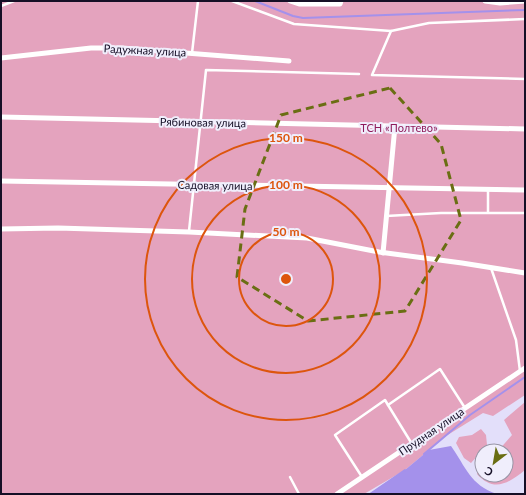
<svg xmlns="http://www.w3.org/2000/svg" width="526" height="495" font-family="Lato,sans-serif">
<style>
.green{fill:#e4a3be}
.water{fill:#a491eb}
.lines{fill:none;stroke-linecap:round;stroke-linejoin:round}
.stream{stroke:#a491eb;stroke-width:2}
.service{stroke:#fff;stroke-width:2.5}
.minor{stroke:#fff;stroke-width:5}
.marked{fill:none;stroke:#6a6e13;stroke-width:3;stroke-dasharray:8 5;stroke-linejoin:round}
.ring{fill:none;stroke:#dd550d;stroke-width:2}
.labels{text-anchor:middle;dominant-baseline:central;stroke-width:4;stroke-linejoin:round;paint-order:stroke}
.street-label{font-size:11px;fill:#150f26;stroke:#f0eefc}
.park-label{font-size:11px;fill:#8f1b5b;stroke:#f0eefc}
.centre{fill:#dd550d;stroke:#f0eefc;stroke-width:2}
.ring-label{font-size:12px;text-anchor:middle;font-weight:bold;fill:#dd550d;stroke:#f0eefc;stroke-width:4;stroke-linejoin:round;paint-order:stroke}
</style>
<rect width="100%" height="100%" fill="#e3dffa"/>
<g class="green">
<path d="M 1,1 L 525,1 L 525,395 L 493,416 L 483,413 L 446,436 L 405,470 L 364,494 L 1,494 Z"/>
<path d="M 525,402 L 525,470 C 509,483 494,493 477,474 L 482,462 L 482,475 L 506,475 L 506,451 L 498,451 L 512,435 L 504,420 Z"/>
<path d="M 481,429 L 486,435 L 487,445 L 471,463 L 464,458 L 456,443 L 459,437 L 472,435 Z"/>
</g>
<path class="water" d="M 451,446 C 466,467 470,485 497,494 L 370,494 L 405,470 L 429,450 Z"/>
<g class="lines">
<g class="stream">
<path d="M 255,1 L 293,16 L 303,18 L 525,10"/>
<path d="M 424,454 L 470,415 L 525,377"/>
<path d="M 370,494 L 405,470"/>
</g>
<g class="service">
<path d="M 232,1 L 294,24 L 391,31 L 429,23 L 525,19"/>
<path d="M 1,6 L 14,1"/>
<path d="M 391,31 L 372,75 L 525,79"/>
<path d="M 192,53 L 198,1"/>
<path d="M 488,212 L 488,190"/>
<path d="M 386,216 L 441,213 L 525,213"/>
<path d="M 189,231 L 206,70 L 359,74"/>
<path d="M 491,268 L 516,340 L 520,371"/>
<path d="M 388,405 L 412,444"/>
<path d="M 290,477 L 299,494"/>
<path d="M 362,477 L 335,435 L 385,400 L 388,405 L 440,369 L 465,408"/>
</g>
<g class="minor">
<path d="M 290,1 L 299,4 L 340,4 L 341,1"/>
<path d="M 485,1 L 500,3 L 525,1"/>
<path d="M 1,58 L 91,48 L 122,48 L 289,61"/>
<path d="M 1,117 L 525,129"/>
<path d="M 1,181 L 525,190"/>
<path d="M 1,229 L 58,228 L 189,232 L 307,238 L 379,252 L 462,263 L 525,273"/>
<path d="M 383,253 L 395,126"/>
<path d="M 337,494 L 525,368"/>
</g>
</g>
<path class="marked" d="M 390,88 L 441,144 L 461,220 L 405,311 L 308,321 L 237,277 L 245,209 L 281,115 Z"/>
<g class="ring">
<circle cx="286" cy="279" r="47"/>
<circle cx="286" cy="279" r="94"/>
<circle cx="286" cy="279" r="141"/>
</g>
<g class="labels">
<g class="street-label">
<text transform="translate(145 50) rotate(3)">Радужная улица</text>
<text transform="translate(203 122) rotate(1)">Рябиновая улица</text>
<text transform="translate(215 185) rotate(1)">Садовая улица</text>
<text transform="translate(431 431) rotate(-34)">Прудная улица</text>
</g>
<g class="park-label">
<text x="399" y="127">ТСН «Полтево»</text>
</g>
</g>
<circle cx="286" cy="279" r="6" class="centre"/>
<g class="ring-label">
<text x="286" y="142">150 m</text>
<text x="286" y="189">100 m</text>
<text x="286" y="236">50 m</text>
</g>
<rect width="526" height="495" fill="none" stroke="#150f26" stroke-width="4"/>
<g transform="translate(494 463) rotate(211)"><circle r="19" fill="#f0eefc" stroke="#9895a6"/>
<path d="M0-3L7 15L0 10L-7 15Z" fill="#6a6e13"/>
<text y="-6" font-size="11" font-weight="bold" text-anchor="middle" fill="#150f26">С</text>
</g>
</svg>
